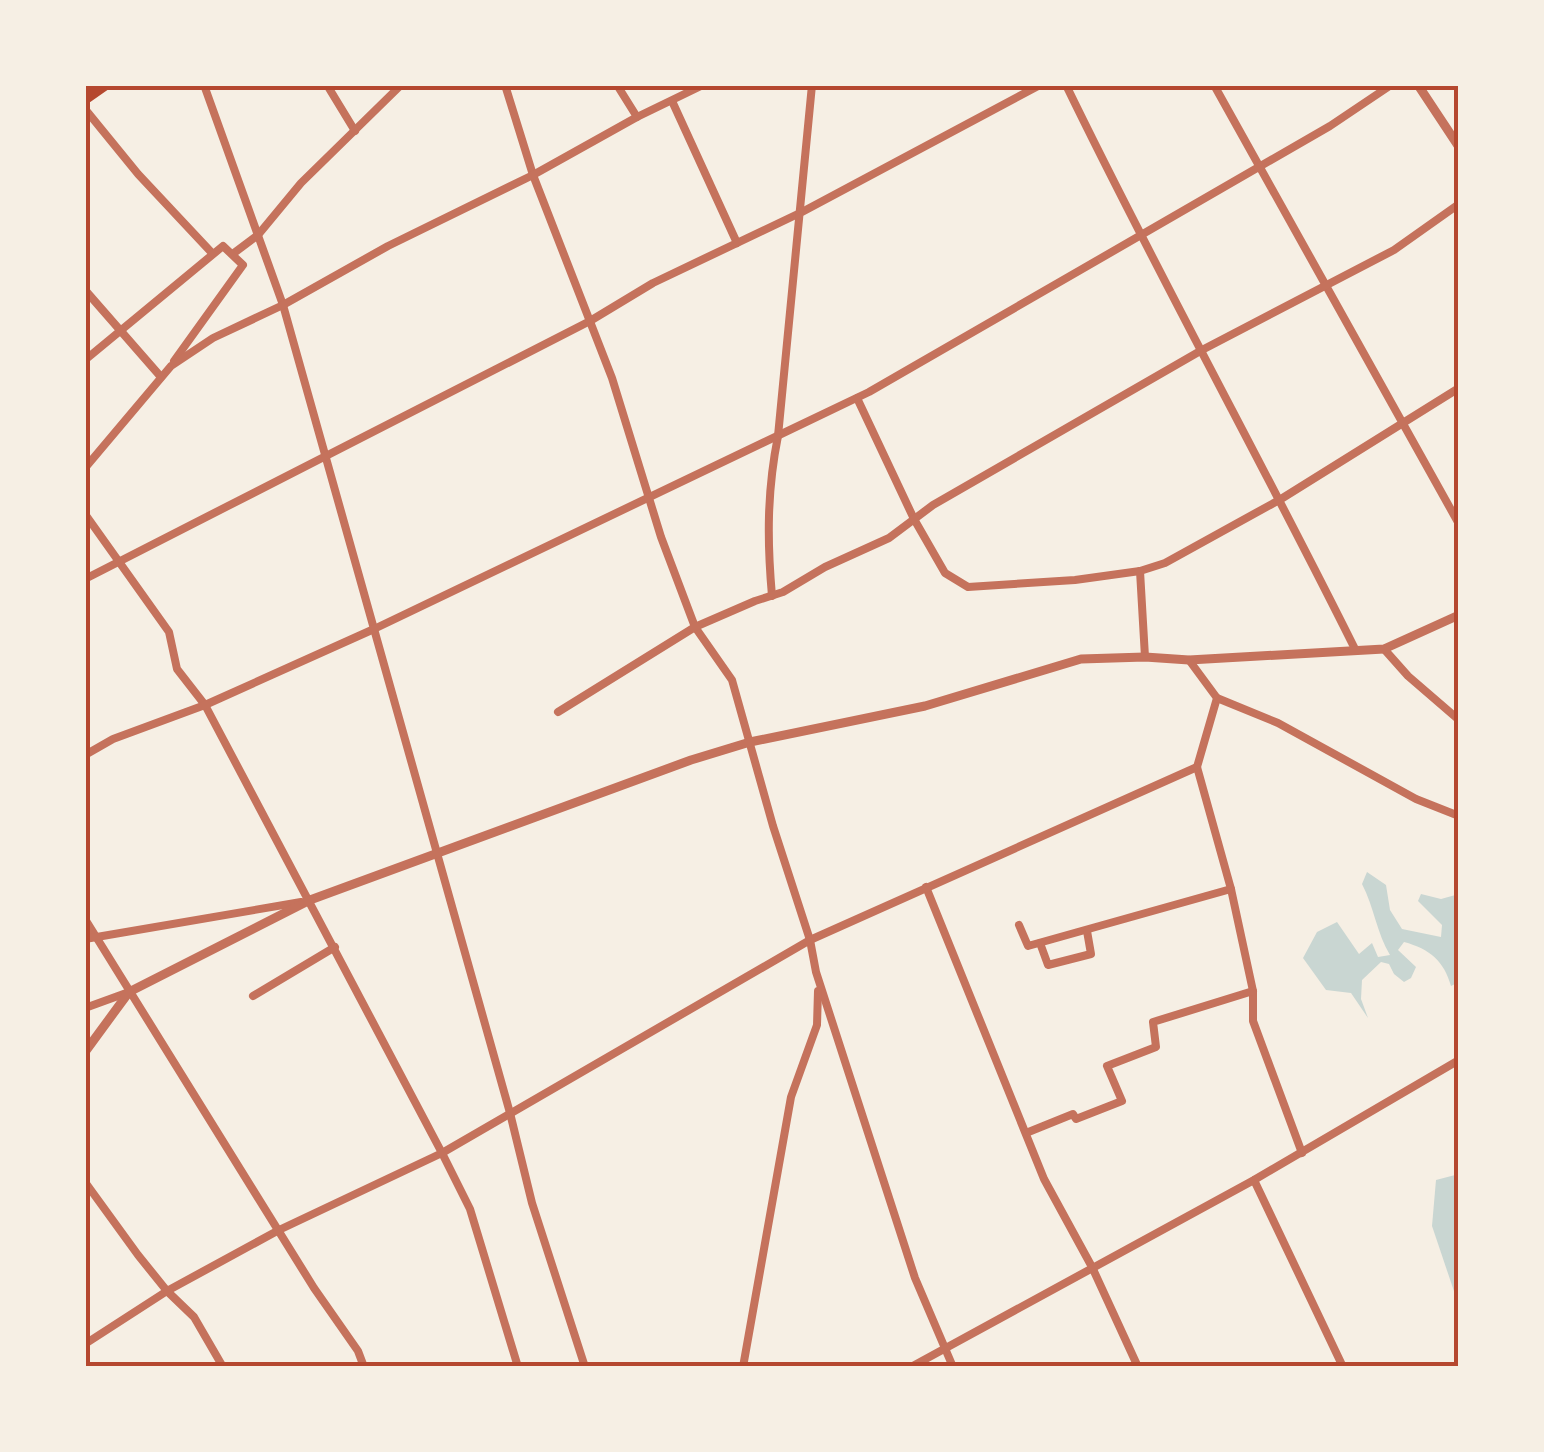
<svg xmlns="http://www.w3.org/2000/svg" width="1544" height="1452" font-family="Commissioner,sans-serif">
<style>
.water{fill:#c9d6d2}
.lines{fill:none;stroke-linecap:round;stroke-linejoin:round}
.minor{stroke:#c5725c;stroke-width:8}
.tertiary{stroke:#c5725c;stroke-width:9}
.trunk{stroke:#b5482f;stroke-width:11}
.neatline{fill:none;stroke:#b5482f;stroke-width:4}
</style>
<rect width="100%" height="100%" fill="#f6efe4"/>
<g class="water">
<path d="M 1367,872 L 1386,885 L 1390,910 L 1402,929 L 1441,937 L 1442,925 L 1418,901 L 1421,894 L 1441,899 L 1459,894 L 1459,982 L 1451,986 C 1444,961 1430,949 1404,942 L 1398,950 L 1416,967 L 1411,978 L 1404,982 L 1394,974 L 1389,964 L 1381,962 L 1362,980 L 1361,999 L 1368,1018 L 1351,993 L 1326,990 L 1303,958 L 1317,932 L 1337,922 L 1359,954 L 1372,943 L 1378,957 L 1390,955 C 1377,934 1374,907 1362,884 Z"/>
<path d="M 1459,1174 L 1459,1306 L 1432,1226 L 1436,1180 Z"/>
</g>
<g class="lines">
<g class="minor">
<path d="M 204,85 L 283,305 L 510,1113 L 532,1203 L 585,1367"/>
<path d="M 327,85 L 355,131"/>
<path d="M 505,85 L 533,175 L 612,378 L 661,537 L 695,627 L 732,680 L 773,826 L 810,940 L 816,972 L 915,1278 L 953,1367"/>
<path d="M 617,85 L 637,117"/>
<path d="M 1066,85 C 1158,275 1261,460 1355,649"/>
<path d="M 1214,85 L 1459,524"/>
<path d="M 672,101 L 737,243"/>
<path d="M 85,109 L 138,174 L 212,253"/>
<path d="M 234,253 L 258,235 L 301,183 L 401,85"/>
<path d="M 85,290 L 161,377"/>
<path d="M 85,360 L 223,246 L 243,265 L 174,361"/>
<path d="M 857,398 L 914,519 L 945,573 L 968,587 L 1075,580 L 1140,571 L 1165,563 L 1281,499 L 1459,388"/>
<path d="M 85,468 L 171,366 L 213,338 L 283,305 L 388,246 L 533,175 L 637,117 L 703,85"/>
<path d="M 85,514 L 169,632 L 177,669 L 205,705 L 442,1153 L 470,1209 L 518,1367"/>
<path d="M 1140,571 L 1145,657"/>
<path d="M 85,579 L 590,321 L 653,283 L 802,212 L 1040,85"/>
<path d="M 772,596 C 767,540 767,491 778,436 L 812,85"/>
<path d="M 1384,649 L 1408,676 L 1459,720"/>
<path d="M 1189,660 L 1217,698 L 1197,767 L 1231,889 L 1253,991 L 1253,1021 L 1302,1153"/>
<path d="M 1217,698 L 1278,723 L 1416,799 L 1459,816"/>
<path d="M 558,712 L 695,627 L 755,601 L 783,592 L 825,567 L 889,538 L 933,505 L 1202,350 L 1394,250 L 1459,204"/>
<path d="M 85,755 L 113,739 L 205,705 L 374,629 L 869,392 L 1330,126 L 1391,85"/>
<path d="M 926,887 L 1044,1179 L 1092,1267 L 1138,1367"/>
<path d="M 85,919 L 314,1288 L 358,1351 L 364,1367"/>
<path d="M 1019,925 L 1028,946 L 1231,889"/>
<path d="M 85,939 L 301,902"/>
<path d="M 1040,943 L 1048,965 L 1091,954 L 1087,931"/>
<path d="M 253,996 L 335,947"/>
<path d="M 85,1008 L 129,992"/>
<path d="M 1026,1133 L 1073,1114 L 1076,1119 L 1122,1101 L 1107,1066 L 1156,1047 L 1153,1022 L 1253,991"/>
<path d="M 1254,1180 L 1343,1367"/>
<path d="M 85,1182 L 138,1255 L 167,1291 L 194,1317 L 223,1367"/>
<path d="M 85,1344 L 167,1291 L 279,1230 L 442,1153 L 810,940 L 1197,767"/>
<path d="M 743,1367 L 791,1097 L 817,1025 L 818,991"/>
<path d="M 911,1367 L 1254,1180 L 1459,1060"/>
</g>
<g class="tertiary">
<path d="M 1418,85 L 1459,147"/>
<path d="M 85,1052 L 129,992 L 310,900 L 691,760 L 750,742 L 925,706 L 1081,659 L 1145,657 L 1189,660 L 1384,649 L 1459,615"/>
</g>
<path class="trunk" d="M 85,99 L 105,85"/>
</g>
<rect width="1544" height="1452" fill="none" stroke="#f6efe4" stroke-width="175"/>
<rect x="88" y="88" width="1368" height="1276" class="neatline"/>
</svg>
